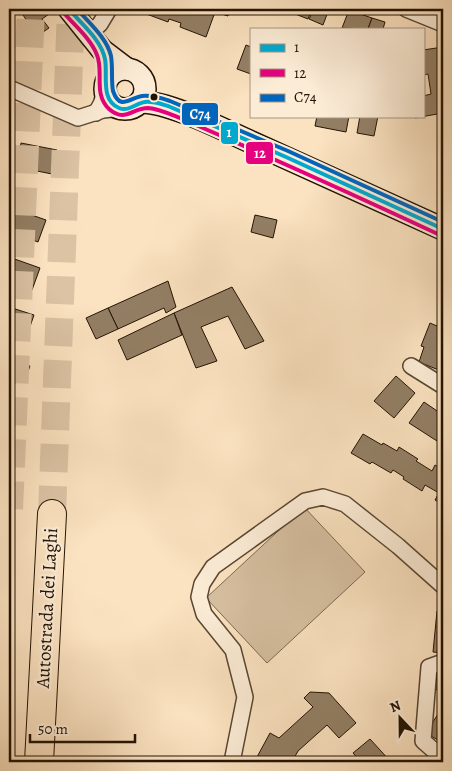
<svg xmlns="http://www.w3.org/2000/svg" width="452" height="771" font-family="Alegreya,serif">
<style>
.green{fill:#d6bfa0;stroke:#7c6952}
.building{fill:#937f65;stroke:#231303}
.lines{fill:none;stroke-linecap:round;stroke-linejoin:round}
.motorway-tunnel{stroke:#dbc3a4;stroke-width:28;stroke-dasharray:28 14;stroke-linecap:butt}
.minor-casing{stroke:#594732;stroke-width:18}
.secondary-casing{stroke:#231303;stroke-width:24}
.motorway-casing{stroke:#231303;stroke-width:30}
.minor{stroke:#fcecd6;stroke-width:15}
.secondary{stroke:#fcecd6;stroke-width:21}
.motorway{stroke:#fbe2c0;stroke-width:28}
.bus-1-casing{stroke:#fcecd6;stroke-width:8}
.bus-2-casing{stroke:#fcecd6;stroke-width:8}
.bus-3-casing{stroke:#fcecd6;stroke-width:8}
.bus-1{stroke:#00a9ce;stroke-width:4}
.bus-2{stroke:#e5007d;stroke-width:4}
.bus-3{stroke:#0065bd;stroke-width:4}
.bus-dot{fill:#231303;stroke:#fcecd6;stroke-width:2}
.labels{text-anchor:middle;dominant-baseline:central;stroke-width:4.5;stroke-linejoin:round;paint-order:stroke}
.street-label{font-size:19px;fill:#231303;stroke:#fcecd6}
.line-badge{stroke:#fcecd6;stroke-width:2}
.badge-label{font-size:14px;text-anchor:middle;font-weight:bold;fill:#fff}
</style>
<rect width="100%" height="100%" fill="#fbe2c0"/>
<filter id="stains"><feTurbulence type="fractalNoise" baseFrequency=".004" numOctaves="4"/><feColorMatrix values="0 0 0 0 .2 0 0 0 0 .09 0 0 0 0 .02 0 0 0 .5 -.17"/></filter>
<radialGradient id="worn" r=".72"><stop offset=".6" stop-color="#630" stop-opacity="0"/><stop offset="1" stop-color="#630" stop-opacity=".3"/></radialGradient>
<path class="green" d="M 304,507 L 365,572 L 267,663 L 206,598 Z"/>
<g class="building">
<path d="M 32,9 L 45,9 L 49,14 L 42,19 L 49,28 L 37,36 L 23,15 Z"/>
<path d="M 142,9 L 230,9 L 228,16 L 215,12 L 206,37 L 180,27 L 181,23 L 169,19 L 168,22 L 141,12 Z"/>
<path d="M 272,9 L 312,9 L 308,19 L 285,10 L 284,13 Z"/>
<path d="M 314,9 L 329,9 L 323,25 L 309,19 Z"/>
<path d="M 349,10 L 372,18 L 368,29 L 342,28 Z"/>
<path d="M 372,18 L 385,22 L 383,29 L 368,29 Z"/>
<path d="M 246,45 L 251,47 L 251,74 L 237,69 Z"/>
<path d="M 443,47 L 443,113 L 415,118 L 415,116 L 423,116 L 423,96 L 431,94 L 428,74 L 423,75 L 423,50 Z"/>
<path d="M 317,116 L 349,116 L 346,132 L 315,126 Z"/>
<path d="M 360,116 L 378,116 L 374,136 L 357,133 Z"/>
<path d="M 21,143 L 57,150 L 52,174 L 17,167 Z"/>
<path d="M 9,207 L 46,220 L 38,242 L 9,231 Z"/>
<path d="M 255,215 L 277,220 L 273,238 L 251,232 Z"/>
<path d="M 9,257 L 40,268 L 32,290 L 9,282 Z"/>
<path d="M 168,281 L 176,307 L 166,313 L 164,308 L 118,329 L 108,308 Z"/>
<path d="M 232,287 L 264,341 L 245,349 L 228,316 L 201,327 L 217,361 L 196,368 L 174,313 Z"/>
<path d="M 9,307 L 34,315 L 26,338 L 9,331 Z"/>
<path d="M 108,308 L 118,329 L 96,339 L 86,318 Z"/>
<path d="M 443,309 L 443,366 L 441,371 L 419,362 L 424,347 L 421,346 L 430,323 L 437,326 Z"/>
<path d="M 174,313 L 182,335 L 127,360 L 118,340 Z"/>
<path d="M 9,358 L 30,366 L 26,377 L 19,374 L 16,383 L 9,380 Z"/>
<path d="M 396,376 L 415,393 L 394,418 L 374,401 Z"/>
<path d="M 424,402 L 443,415 L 443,431 L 437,441 L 409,423 Z"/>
<path d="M 363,434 L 382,445 L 383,443 L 397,451 L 399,447 L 418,459 L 416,461 L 432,471 L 435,465 L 443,470 L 443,505 L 435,500 L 439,493 L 425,485 L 422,491 L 403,479 L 404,477 L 393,470 L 391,473 L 372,462 L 370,464 L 351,453 Z"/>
<path d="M 437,611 L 443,611 L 443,653 L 433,652 Z"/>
<path d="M 443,669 L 443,696 L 430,683 Z"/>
<path d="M 310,692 L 329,693 L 356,723 L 339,738 L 327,725 L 298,751 L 292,762 L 266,762 L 257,757 L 270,733 L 279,738 L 313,707 L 304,698 Z"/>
<path d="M 443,706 L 443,743 L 426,733 Z"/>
<path d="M 370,739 L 391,762 L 361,762 L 353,753 Z"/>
</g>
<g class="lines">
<g class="motorway-tunnel">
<path d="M 9,509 L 31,9"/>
<path d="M 52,514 L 71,9"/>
</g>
<g class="minor-casing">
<g id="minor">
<path d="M 406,9 L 443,24"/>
<path d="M 89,34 L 100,24 L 109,9"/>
<path d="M 9,88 L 78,118 L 103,110 L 121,108"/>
<path d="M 96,113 L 101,104 L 105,92"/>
<path d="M 411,366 L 443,386"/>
<path d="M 443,662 L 429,667 L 423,741 L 439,755 L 443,754"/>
<path d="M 232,762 L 245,697 L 233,650 L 204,614 L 199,597 L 202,584 L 213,567 L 305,501 L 323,497 L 345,504 L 398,546 L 443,586"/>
</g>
</g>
<g class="secondary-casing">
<g id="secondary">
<path d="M 69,9 L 102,50 L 127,69"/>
<circle cx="125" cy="89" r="20"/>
<path d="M 140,102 C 168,101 224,130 251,142 C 315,171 379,200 443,229"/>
</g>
</g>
<g class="motorway-casing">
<path id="motorway" d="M 39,762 L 52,514"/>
</g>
<use href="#minor" class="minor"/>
<use href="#secondary" class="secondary"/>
<use href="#motorway" class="motorway"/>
<g class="bus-1-casing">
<path id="bus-1" d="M 69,9 C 81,24 101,39 105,59 C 108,75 100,100 119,108 C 129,112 136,103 145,102 C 153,101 161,104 168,106 L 286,157 L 443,229"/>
</g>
<g class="bus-2-casing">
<path id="bus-2" d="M 64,13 C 75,26 91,39 97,55 C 104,72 93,94 109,109 C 125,123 132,108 148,108 C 159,109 170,114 180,118 C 268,156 354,195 440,235"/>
</g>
<g class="bus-3-casing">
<path id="bus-3" d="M 77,9 C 89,23 107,38 111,56 C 113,68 111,80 113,91 C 120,111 129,98 142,96 C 152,95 161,98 170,101 L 288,151 L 443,222"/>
</g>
<use href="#bus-1" class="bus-1"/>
<use href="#bus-2" class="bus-2"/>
<use href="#bus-3" class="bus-3"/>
</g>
<circle class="bus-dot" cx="154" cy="97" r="4.5"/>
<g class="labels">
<g class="street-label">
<text transform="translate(47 608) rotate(-87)">Autostrada dei Laghi</text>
</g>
</g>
<g class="line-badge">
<rect x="181" y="102" width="38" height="24" rx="5" fill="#0065bd"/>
<rect x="220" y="121" width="19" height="24" rx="5" fill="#00a9ce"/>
<rect x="245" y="141" width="29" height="24" rx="5" fill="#e5007d"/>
</g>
<g class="badge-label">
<text x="200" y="119">C74</text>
<text x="229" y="137">1</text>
<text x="260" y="158">12</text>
</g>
<rect width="452" height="771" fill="none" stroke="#fbe2c0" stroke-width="30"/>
<rect x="10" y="10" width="432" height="751" fill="none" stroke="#231303" stroke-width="2.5"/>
<rect x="15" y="15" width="422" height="741" fill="none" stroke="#231303"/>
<rect x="250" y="28" width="175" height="90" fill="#fcecd6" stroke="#a59582"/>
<rect x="260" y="44" width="25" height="8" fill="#00a9ce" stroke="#a59582"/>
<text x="294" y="52" font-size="15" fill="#231303">1</text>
<rect x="260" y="69" width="25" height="8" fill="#e5007d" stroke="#a59582"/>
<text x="294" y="78" font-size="15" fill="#231303">12</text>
<rect x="260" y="94" width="25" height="8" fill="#0065bd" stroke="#a59582"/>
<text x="294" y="102" font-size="15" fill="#231303">C74</text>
<g transform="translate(400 718) rotate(338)" stroke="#fcecd6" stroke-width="4" paint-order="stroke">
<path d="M0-4L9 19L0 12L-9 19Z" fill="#231303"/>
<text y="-8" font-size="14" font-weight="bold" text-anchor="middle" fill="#231303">N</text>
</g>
<path d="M30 734v8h105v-8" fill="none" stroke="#231303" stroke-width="2.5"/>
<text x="38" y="734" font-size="15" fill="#231303" stroke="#fcecd6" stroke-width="4" paint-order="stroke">50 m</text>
<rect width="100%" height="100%" filter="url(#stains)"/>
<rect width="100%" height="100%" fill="url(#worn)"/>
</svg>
